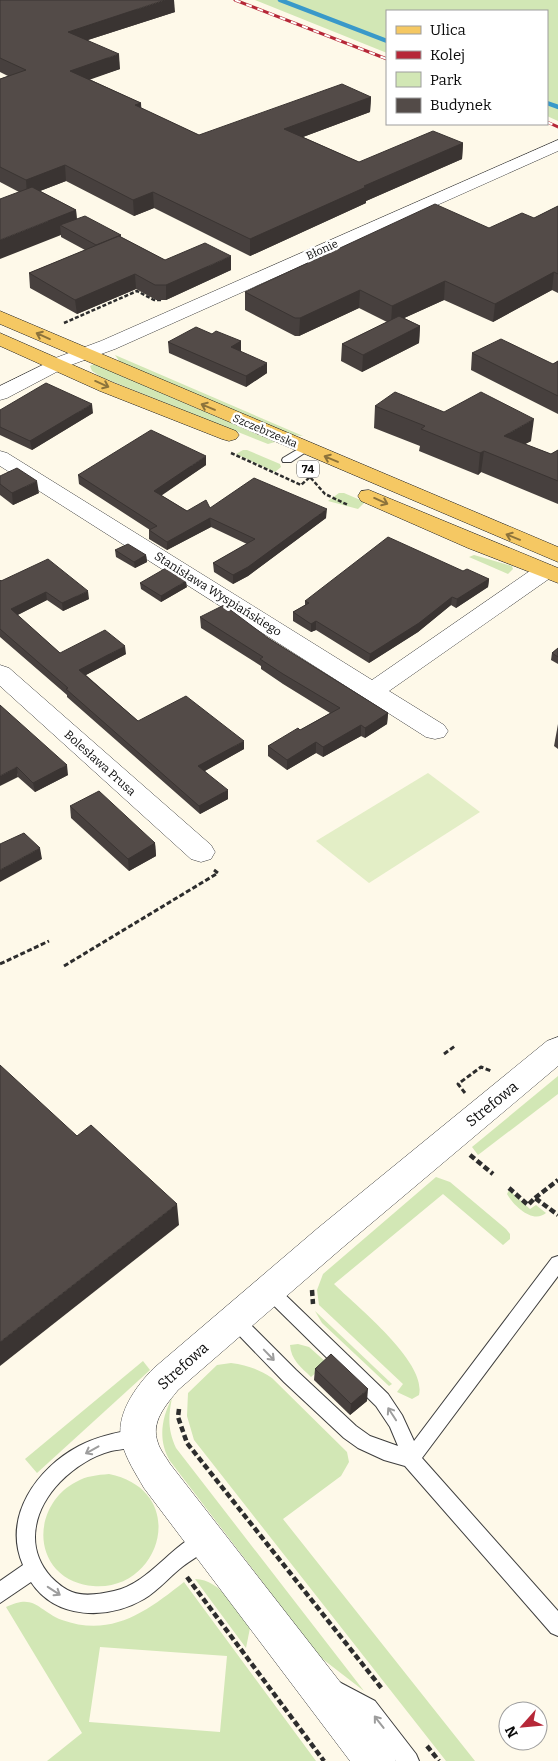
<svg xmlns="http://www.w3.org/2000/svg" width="558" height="1761" font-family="Bitter,serif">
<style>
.green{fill:#d2e7b5;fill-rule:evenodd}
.pitch{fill:#e3eec6}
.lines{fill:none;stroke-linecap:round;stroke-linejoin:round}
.stream{stroke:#3999c9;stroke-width:4.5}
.service-casing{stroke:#3e3e3e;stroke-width:2}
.minor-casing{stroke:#3e3e3e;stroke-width:1}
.tertiary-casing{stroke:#3e3e3e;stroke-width:1}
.primary-casing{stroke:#1c1c1c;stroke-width:1}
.path-far2{stroke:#2d2d2d;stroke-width:2.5;stroke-dasharray:4 2;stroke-linecap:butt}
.path-far1{stroke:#2d2d2d;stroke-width:3;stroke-dasharray:5 2.5;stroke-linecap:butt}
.path{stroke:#2d2d2d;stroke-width:4.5;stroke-dasharray:6 3;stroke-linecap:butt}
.service{fill:#fff;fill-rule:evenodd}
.minor{fill:#fff;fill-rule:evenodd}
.tertiary{fill:#fff;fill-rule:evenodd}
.primary{fill:#f5c863;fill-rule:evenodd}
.rail-casing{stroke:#b62838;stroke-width:3}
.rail{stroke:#fff;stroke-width:2;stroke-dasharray:6;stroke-linecap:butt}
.wall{fill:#47403e}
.shaded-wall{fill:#3a3432}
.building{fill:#534b48;stroke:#3a3432}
.oneway{stroke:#8c733b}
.oneway2{stroke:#9d9d9d}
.labels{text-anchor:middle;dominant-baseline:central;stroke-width:5;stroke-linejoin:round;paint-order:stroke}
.far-street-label{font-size:11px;fill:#0b0b0b;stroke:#fff}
.shield{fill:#fff;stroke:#545454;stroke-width:1}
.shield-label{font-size:11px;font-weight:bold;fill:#0b0b0b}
.street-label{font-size:12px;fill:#0b0b0b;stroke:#fff}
.near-street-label{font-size:15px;fill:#0b0b0b;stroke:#fff}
</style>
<rect width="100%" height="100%" fill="#fef9e9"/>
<g class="green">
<path d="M 255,0 L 558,0 L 558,121 L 547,116 L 547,11 L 387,11 L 387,53 Z"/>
<path d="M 115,355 L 303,436 L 293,435 L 120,362 Z"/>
<path d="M 94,364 L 273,441 L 275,442 L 268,444 L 101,377 L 92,371 L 90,366 Z"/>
<path d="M 243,450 L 247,450 L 280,464 L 281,467 L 275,472 L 236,454 Z"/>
<path d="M 339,493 L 344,493 L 365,502 L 358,509 L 328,501 Z"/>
<path d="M 474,555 L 512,566 L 513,569 L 508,574 L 469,557 Z"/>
<path d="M 558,1076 L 558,1094 L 478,1155 L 472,1147 Z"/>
<path d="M 436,1177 L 450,1182 L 506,1229 L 510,1234 L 510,1239 L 503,1245 L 443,1194 L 334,1284 C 356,1306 427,1362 419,1395 L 412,1399 L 397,1392 L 403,1384 L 319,1305 L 317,1290 L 323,1274 Z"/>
<path d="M 509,1190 L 530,1209 L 536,1205 L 546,1213 C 533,1224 514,1206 507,1194 Z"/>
<path d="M 315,1311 L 392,1384 L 389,1386 L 322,1323 Z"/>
<path d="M 298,1344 L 309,1347 L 327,1363 L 311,1377 C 301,1367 291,1360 290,1345 Z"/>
<path d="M 143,1361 L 150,1370 L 37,1473 L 25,1459 Z"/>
<path d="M 231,1363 C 247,1365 258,1369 272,1378 L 347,1452 L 349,1462 L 341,1476 L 283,1519 L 475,1761 L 446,1761 L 194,1440 L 187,1416 L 188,1393 L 217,1365 Z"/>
<path d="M 172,1398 C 168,1417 168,1431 176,1448 L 364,1691 L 320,1657 L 170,1461 C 158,1441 161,1419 172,1398 Z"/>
<path d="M 109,1474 C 191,1491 161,1592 93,1586 C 80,1585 66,1580 56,1569 C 32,1542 44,1498 76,1482 C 86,1476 97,1475 109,1474 Z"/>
<path d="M 195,1579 C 222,1580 235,1609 250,1628 L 246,1648 Z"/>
<path d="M 184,1582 L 316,1761 L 47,1761 L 82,1733 L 6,1607 C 35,1593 37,1610 62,1620 C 112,1638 147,1611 184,1582 ZM 100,1647 L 227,1656 L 220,1732 L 89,1722 Z"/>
</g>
<path class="pitch" d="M 428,773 L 480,812 L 369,883 L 316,841 Z"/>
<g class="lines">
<g class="stream">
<path d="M 280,0 L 387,41"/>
<path d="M 547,103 L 558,107"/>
</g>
<g class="service-casing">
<g id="service">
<path d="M 305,445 L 310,448 L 309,450 L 291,462 L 283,462 L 282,460 L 283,458 Z"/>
<path d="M 558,1256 L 558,1276 L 422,1458 L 558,1611 L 558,1636 L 551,1633 L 405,1466 L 384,1460 L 358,1448 L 344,1438 L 284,1382 L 229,1325 L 226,1320 L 229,1315 L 235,1312 L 241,1315 L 296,1370 L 356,1426 L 370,1436 L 398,1446 L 390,1427 L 376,1406 L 263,1295 L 261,1290 L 263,1285 L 269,1283 L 275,1285 L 388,1394 L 402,1415 L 414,1441 L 552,1258 Z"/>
<path d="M 138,1429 L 144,1432 L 147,1438 L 144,1444 C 134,1448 122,1449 111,1451 C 92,1456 74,1468 60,1482 C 34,1509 24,1547 51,1577 C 57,1583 64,1589 72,1592 C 84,1597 101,1594 114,1591 C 150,1583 170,1545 204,1531 L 211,1533 L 213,1540 C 208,1552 192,1559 182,1567 C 169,1577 159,1590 144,1599 C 108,1620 56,1620 31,1582 L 0,1603 L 0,1581 L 23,1565 C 2,1517 37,1468 79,1446 C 98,1436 118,1432 138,1429 Z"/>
<path d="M 339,1682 L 375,1701 L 416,1754 L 419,1761 L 396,1761 L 361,1715 L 332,1699 L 329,1692 L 332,1685 Z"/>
</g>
</g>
<g class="minor-casing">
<g id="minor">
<path d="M 57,358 L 64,360 L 67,364 L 64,368 L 7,398 L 0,400 L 0,386 Z"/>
<path d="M 0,451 L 7,453 L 372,680 L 537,566 L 545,564 L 553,566 L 556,571 L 553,576 L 389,691 L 444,725 L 448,731 L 444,737 L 435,739 L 426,737 L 0,466 Z"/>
<path d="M 0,665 L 9,668 L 211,845 L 215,852 L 211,859 L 201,862 L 191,859 L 0,686 Z"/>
<path d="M 558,1037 L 558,1066 L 342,1248 L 178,1390 C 166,1405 150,1422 158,1443 C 160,1450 166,1457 170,1464 L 390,1746 L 396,1761 L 350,1761 L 144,1488 C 136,1474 126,1459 122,1443 C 114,1416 136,1386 154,1368 L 318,1228 L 547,1041 Z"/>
</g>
</g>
<g class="tertiary-casing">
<path id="tertiary" d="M 558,140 L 558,151 L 115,349 L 57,370 L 50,368 L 47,364 L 50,360 L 101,341 Z"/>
</g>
<g class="primary-casing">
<g id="primary">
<path d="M 0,311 L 558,547 L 558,562 L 0,324 Z"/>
<path d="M 0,333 L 114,383 L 236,431 L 239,435 L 236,439 L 229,441 L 222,439 L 100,391 L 0,346 Z"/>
<path d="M 369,490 L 558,568 L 558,583 L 468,548 L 361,501 L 358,496 L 361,491 Z"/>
</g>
</g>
<g class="path-far2">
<path d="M 64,323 L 137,291 L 154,300 L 162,300"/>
<path d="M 231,453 L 301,485 L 310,477 L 325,494 L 348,505"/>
</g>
<g class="path-far1">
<path d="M 0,964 L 49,941"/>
<path d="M 64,966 L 218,873 L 214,870"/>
<path d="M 444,1054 L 455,1046"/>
<path d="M 465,1093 L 458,1084 L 481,1067 L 491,1071"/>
</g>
<g class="path">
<path d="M 470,1155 L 493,1174"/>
<path d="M 509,1188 L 528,1205 L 535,1198 L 558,1215"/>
<path d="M 535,1198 L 558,1180"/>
<path d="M 312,1290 L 313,1304"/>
<path d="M 179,1409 L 178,1417 L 187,1443 L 383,1690"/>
<path d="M 187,1577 L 324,1761"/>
<path d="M 427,1746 L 439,1761"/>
</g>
<use href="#service" class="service"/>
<use href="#minor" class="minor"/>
<use href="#tertiary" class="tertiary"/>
<use href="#primary" class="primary"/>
<g class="rail-casing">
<g id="rail">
<path d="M 235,0 L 387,59"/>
<path d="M 547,122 L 558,127"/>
</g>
</g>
<use href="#rail" class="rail"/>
</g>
<g class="wall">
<path d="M 0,0 L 175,12 L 88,40 L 120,69 L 89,79 L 141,103 L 141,108 L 199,135 L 371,97 L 370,112 L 303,137 L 359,162 L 463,143 L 462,159 L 366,201 L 366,203 L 250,256 L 154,208 L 134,216 L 66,181 L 40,191 L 76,210 L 77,219 L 121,235 L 121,237 L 165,260 L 231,270 L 166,300 L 156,300 L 136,289 L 77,314 L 30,288 L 29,273 L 85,250 L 61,237 L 61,235 L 19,192 L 0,182 L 0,79 L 8,76 L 0,72 Z"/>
<path d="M 558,206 L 558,293 L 552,290 L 493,322 L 444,300 L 404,318 L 420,326 L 419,343 L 362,372 L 341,361 L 342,344 L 387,322 L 359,308 L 299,336 L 295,336 L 245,310 L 245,292 L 534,218 Z"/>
<path d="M 212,334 L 241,341 L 241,352 L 267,373 L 246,387 L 169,353 L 168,342 Z"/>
<path d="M 472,353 L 553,364 L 558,361 L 558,414 L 471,370 Z"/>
<path d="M 375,406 L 444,412 L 531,441 L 525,444 L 551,454 L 558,450 L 558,504 L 481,472 L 478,475 L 419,451 L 420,446 L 374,428 Z"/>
<path d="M 0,410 L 93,413 L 32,450 L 0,435 Z"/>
<path d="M 206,465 L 161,495 L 187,511 L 210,508 L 326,518 L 248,576 L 233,584 L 214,572 L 213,563 L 247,544 L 211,527 L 167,550 L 149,539 L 149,530 L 150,530 L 79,484 L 78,475 Z"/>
<path d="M 0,476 L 39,493 L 13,505 L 0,495 Z"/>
<path d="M 115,550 L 146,555 L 147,562 L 135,568 L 116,557 Z"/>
<path d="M 463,571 L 489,579 L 488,587 L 456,608 L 451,605 L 418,632 L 369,663 L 316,630 L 311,632 L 293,621 L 293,612 L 305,605 L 305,601 Z"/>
<path d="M 0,580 L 89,599 L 63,611 L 47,600 L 17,615 L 60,653 L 126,654 L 86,675 L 138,721 L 244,749 L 205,771 L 228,799 L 200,814 L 67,697 L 67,695 L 0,637 Z"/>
<path d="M 140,583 L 187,587 L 161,602 L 141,589 Z"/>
<path d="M 200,617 L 268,638 L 388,713 L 387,724 L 365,738 L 361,736 L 323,757 L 316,753 L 287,770 L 268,756 L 268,746 L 300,730 L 330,713 L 283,684 L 261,669 L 261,666 L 201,628 Z"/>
<path d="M 558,648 L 558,664 L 551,660 L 552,653 Z"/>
<path d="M 0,705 L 68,775 L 35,792 L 18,777 Z"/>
<path d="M 558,724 L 558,749 L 554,746 Z"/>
<path d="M 70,806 L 155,843 L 156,856 L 129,871 L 71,818 Z"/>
<path d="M 315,1369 L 367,1401 L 350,1415 L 314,1380 Z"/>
</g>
<g class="shaded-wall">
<path d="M 165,0 L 174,0 L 175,12 L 69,46 L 68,32 Z"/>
<path d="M 119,54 L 120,69 L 72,86 L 70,71 Z"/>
<path d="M 371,97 L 370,112 L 284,144 L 284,129 Z"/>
<path d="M 141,103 L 142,119 L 135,105 Z"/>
<path d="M 463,143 L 462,159 L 366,201 L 366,203 L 250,256 L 250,239 L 364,186 Z"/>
<path d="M 65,165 L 66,181 L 27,196 L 26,180 Z"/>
<path d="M 153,192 L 154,208 L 134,216 L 133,200 Z"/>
<path d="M 76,210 L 77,228 L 60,225 L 61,235 L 0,259 L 0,240 Z"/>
<path d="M 231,256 L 231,270 L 166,300 L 166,285 Z"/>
<path d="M 554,272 L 552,290 L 493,322 L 495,304 Z"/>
<path d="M 135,274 L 136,289 L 77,314 L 75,300 Z"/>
<path d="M 445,281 L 444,300 L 391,324 L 392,306 Z"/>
<path d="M 360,290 L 359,308 L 299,336 L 300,318 Z"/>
<path d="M 420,326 L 419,343 L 362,372 L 363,355 Z"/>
<path d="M 241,341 L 241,352 L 231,347 Z"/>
<path d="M 267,363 L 267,373 L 246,387 L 246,376 Z"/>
<path d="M 92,404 L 93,413 L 32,450 L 30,441 Z"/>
<path d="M 534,419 L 531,441 L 501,457 L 504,436 Z"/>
<path d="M 484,451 L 481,472 L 478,475 L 480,453 Z"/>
<path d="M 206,456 L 206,465 L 155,500 L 154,491 Z"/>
<path d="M 37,481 L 39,493 L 13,505 L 12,493 Z"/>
<path d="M 327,509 L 326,518 L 248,576 L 233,584 L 233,575 Z"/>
<path d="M 210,518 L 211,527 L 167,550 L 167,542 Z"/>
<path d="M 146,555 L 147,562 L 135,568 L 134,562 Z"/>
<path d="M 489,579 L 488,587 L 456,608 L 457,599 Z"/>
<path d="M 186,581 L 187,587 L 161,602 L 161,596 Z"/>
<path d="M 88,591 L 89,599 L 63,611 L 62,603 Z"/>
<path d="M 46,592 L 47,600 L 12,618 L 11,609 Z"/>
<path d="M 452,597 L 451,605 L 418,632 L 369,663 L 370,654 Z"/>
<path d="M 316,621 L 316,630 L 311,632 L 311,624 Z"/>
<path d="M 125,646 L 126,654 L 80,678 L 79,670 Z"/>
<path d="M 388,713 L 387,724 L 365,738 L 365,728 Z"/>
<path d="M 361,725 L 361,736 L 323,757 L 323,747 Z"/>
<path d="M 244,741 L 244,749 L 199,774 L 198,766 Z"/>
<path d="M 316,742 L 316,753 L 287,770 L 287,760 Z"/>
<path d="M 67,765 L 68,775 L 35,792 L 33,783 Z"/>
<path d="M 17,767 L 18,777 L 0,786 L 0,776 Z"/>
<path d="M 228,790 L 228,799 L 200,814 L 199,806 Z"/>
<path d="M 155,843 L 156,856 L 129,871 L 128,859 Z"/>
<path d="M 40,848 L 42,859 L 0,882 L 0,870 Z"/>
<path d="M 177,1204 L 179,1225 L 0,1366 L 0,1342 Z"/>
<path d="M 368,1389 L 367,1401 L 350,1415 L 351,1404 Z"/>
</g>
<g class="building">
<path d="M 0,0 L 165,0 L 68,32 L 119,54 L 70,71 L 141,103 L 135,105 L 199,135 L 342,84 L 371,97 L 284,129 L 359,162 L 433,131 L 463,143 L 364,186 L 366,187 L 250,239 L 153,192 L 133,200 L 65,165 L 26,180 L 0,167 L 0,79 L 26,70 L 0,58 Z"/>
<path d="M 32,187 L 76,210 L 0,240 L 0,199 Z"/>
<path d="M 435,204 L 489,228 L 522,213 L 534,218 L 558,206 L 558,274 L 554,272 L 495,304 L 445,281 L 392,306 L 360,290 L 300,318 L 295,318 L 245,292 Z"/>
<path d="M 85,216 L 121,235 L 96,245 L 60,225 Z"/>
<path d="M 119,236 L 165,260 L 205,243 L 231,256 L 166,285 L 155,285 L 135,274 L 75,300 L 29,273 Z"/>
<path d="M 399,316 L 420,326 L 363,355 L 342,344 Z"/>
<path d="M 196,327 L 212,334 L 216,331 L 241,341 L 231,347 L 267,363 L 246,376 L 168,342 Z"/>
<path d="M 501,339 L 553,364 L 558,361 L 558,396 L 472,353 Z"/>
<path d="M 46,383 L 92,404 L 30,441 L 0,427 L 0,410 Z"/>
<path d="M 395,392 L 444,412 L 481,392 L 534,419 L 504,436 L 551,454 L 558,450 L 558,481 L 484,451 L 480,453 L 421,429 L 425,426 L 375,406 Z"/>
<path d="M 151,430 L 206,456 L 154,491 L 187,511 L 206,500 L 210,508 L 254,478 L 327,509 L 248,567 L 233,575 L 213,563 L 255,539 L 210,518 L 167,542 L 149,530 L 157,526 L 78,475 Z"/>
<path d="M 17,468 L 37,481 L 12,493 L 0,484 L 0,476 Z"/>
<path d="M 388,537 L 463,571 L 467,569 L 489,579 L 457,599 L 452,597 L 419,623 L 370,654 L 316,621 L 311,624 L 293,612 L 309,603 L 305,601 Z"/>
<path d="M 128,544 L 146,555 L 134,562 L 115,550 Z"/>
<path d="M 48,559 L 88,591 L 62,603 L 46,592 L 11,609 L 60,653 L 105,630 L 125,646 L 79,670 L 138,721 L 186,696 L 244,741 L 198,766 L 228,790 L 199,806 L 66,689 L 68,688 L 0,629 L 0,580 L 1,581 Z"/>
<path d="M 166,568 L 186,581 L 161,596 L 140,583 Z"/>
<path d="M 224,605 L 268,638 L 388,713 L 365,728 L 361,725 L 323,747 L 316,742 L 287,760 L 268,746 L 298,728 L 300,730 L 340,708 L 283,674 L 260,659 L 263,657 L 200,617 Z"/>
<path d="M 558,648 L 558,657 L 552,653 Z"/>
<path d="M 0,705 L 67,765 L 33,783 L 17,767 L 0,776 Z"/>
<path d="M 99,791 L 155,843 L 128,859 L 70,806 Z"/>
<path d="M 24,833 L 40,848 L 0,870 L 0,844 Z"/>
<path d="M 0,1065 L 77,1136 L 91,1125 L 177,1204 L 0,1342 Z"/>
<path d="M 331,1354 L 368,1389 L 351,1404 L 315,1369 Z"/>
</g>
<defs><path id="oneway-shaft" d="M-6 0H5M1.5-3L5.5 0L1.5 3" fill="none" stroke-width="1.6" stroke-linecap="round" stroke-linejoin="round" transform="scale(1.25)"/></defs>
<g class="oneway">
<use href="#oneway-shaft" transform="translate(43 336) rotate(-156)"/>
<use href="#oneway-shaft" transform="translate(102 384) rotate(24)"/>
<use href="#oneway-shaft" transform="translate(208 407) rotate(-157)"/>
<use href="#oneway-shaft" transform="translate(331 459) rotate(-157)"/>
<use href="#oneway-shaft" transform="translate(381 501) rotate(24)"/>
<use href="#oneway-shaft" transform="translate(513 537) rotate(-158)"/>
</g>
<g class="oneway2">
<use href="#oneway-shaft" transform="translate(269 1355) rotate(46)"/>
<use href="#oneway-shaft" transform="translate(392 1414) rotate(-123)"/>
<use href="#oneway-shaft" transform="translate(92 1450) rotate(151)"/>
<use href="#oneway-shaft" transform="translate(54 1591) rotate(33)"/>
<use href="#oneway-shaft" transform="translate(379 1722) rotate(-128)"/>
</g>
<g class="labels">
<g class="far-street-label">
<text transform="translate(322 250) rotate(-24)">Błonie</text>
<text transform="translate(265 431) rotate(23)">Szczebrzeska</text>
</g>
<rect class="shield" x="297" y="460.5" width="22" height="17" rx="4"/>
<g class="shield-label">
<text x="308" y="469">74</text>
</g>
<g class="street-label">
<text transform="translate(218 594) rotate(32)">Stanisława Wyspiańskiego</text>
<text transform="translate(100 763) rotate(42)">Bolesława Prusa</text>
</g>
<g class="near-street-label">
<text transform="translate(492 1104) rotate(-39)">Strefowa</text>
<text transform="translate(183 1366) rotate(-42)">Strefowa</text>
</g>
</g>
<rect x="386" y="10" width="162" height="115" fill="#ffffff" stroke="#9d9d9d"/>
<rect x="396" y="26" width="25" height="8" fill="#f5c863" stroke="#9d9d9d"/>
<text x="430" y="35" font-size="15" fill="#0b0b0b">Ulica</text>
<rect x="396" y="51" width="25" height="8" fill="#b62838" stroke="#9d9d9d"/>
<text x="430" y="60" font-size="15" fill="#0b0b0b">Kolej</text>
<rect x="396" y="72" width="25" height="15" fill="#d2e7b5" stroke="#9d9d9d"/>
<text x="430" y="85" font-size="15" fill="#0b0b0b">Park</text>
<rect x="396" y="98" width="25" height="15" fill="#534b48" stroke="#9d9d9d"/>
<text x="430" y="110" font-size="15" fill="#0b0b0b">Budynek</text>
<g transform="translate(523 1726) rotate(243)"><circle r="24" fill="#ffffff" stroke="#9d9d9d"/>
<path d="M0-4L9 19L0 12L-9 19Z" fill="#b62838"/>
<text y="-8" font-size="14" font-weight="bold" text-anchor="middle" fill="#0b0b0b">N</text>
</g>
</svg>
